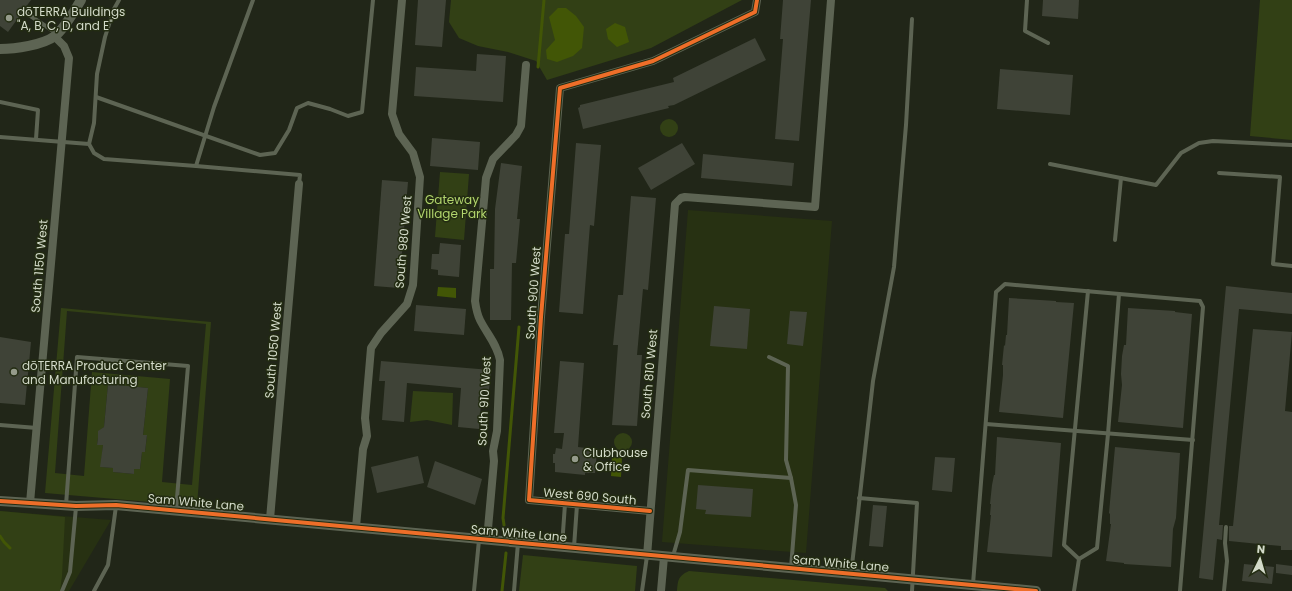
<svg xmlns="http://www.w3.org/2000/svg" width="1292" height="591" font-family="Poppins,sans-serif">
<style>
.built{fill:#273112}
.green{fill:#324015;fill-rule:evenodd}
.water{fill:#425606}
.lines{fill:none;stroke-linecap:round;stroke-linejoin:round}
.stream{stroke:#425606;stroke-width:3}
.building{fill:#3f4337}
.service{stroke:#5d6453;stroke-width:4}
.minor{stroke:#5d6453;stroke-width:8}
.tertiary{stroke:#5d6453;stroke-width:10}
.cycleway-casing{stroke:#232c12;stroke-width:6}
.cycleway{stroke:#ee6e29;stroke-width:4}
.poi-dot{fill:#959b8b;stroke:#232c12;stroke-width:1.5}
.labels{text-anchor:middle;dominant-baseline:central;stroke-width:3;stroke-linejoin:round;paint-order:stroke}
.poi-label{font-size:12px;fill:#d3dac9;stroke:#232c12;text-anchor:start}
.park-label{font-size:12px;fill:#b2d56d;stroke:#232c12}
.street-label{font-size:12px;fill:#d3dac9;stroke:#232c12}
</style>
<rect width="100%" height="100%" fill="#212618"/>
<g class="built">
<path d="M 688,210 L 832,221 L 806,553 L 662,542 Z"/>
<path d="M 0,511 L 111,520 L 69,591 L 0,591 Z"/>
</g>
<g class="green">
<path d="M 451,0 L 742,0 L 651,48 L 547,80 L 536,61 L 508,52 L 478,46 L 459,38 L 449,22 Z"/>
<path d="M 1260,0 L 1292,0 L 1292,140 L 1250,136 Z"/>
<circle cx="669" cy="128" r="9"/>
<path d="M 440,172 L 469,174 L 464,240 L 435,237 Z"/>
<path d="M 61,308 L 211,322 L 197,506 L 45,493 ZM 67,311 L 206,324 L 192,485 L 162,482 L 170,379 L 92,372 L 84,476 L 55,473 ZM 108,384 L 148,388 L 143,435 L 147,436 L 145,452 L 142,452 L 140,469 L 134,469 L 134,474 L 113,472 L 113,468 L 101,467 L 103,445 L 97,445 L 99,431 L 104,427 Z"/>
<path d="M 413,391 L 453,393 L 452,425 L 427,420 L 410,422 Z"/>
<circle cx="623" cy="442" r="9"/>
<path d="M 0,511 L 65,517 L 62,576 L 60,591 L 0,591 Z"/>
<path d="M 523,555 L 637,566 L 635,591 L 519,591 Z"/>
<path d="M 689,571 L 885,588 L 888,591 L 677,591 C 678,580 678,576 689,571 Z"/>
</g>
<g class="water">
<path d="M 558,8 L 566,8 L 576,16 L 584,27 L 582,48 L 573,56 L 557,62 L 547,59 L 546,50 L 555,40 L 549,17 Z"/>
<path d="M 615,23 L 625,27 L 629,42 L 617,47 L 608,39 L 606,29 Z"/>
<path d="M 438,287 L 456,288 L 456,298 L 437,296 Z"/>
<path d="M 612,457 L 622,458 L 621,477 L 611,476 Z"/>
</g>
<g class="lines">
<g class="stream">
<path d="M 538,67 L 544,0"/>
<path d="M 504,525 L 503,518 L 519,327"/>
<path d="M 0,536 L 4,542 L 10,548"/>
<path d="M 502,591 L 506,553"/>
</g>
</g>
<g class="building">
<path d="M 0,0 L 31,0 L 25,8 L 20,9 L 20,11 L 21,14 L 8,32 L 0,26 Z"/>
<path d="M 418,0 L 446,0 L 442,47 L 415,45 Z"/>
<path d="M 783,0 L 811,0 L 799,141 L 775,139 L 783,39 L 780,39 Z"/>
<path d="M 1043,0 L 1079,0 L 1078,19 L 1042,16 Z"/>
<path d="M 755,38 L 766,60 L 674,105 L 668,106 L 669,108 L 583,129 L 578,108 L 580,107 L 580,105 L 674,82 L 673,78 Z"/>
<path d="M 477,54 L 506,56 L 503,102 L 414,96 L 416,67 L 476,71 Z"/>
<path d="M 1000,69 L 1073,75 L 1070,115 L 997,109 Z"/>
<path d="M 432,138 L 480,142 L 478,170 L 430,166 Z"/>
<path d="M 576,143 L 601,145 L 594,226 L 590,225 L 583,314 L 559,312 L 565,234 L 569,234 Z"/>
<path d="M 682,143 L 695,164 L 651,190 L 638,168 Z"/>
<path d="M 703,154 L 794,163 L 792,186 L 701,178 Z"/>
<path d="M 501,163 L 522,166 L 517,219 L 520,219 L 516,263 L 512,263 L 511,320 L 490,320 L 490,269 L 494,269 L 495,209 Z"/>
<path d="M 382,180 L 408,182 L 399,288 L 374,286 Z"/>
<path d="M 631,196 L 656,198 L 648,290 L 643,289 L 637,355 L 642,355 L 637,426 L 612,425 L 618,345 L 613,345 L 618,295 L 623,295 Z"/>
<path d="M 440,243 L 461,245 L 459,277 L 438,275 L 438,270 L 431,269 L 432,254 L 439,254 Z"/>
<path d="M 1226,286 L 1292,293 L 1292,314 L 1239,309 L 1219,525 L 1223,525 L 1222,540 L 1217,539 L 1213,580 L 1199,578 Z"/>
<path d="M 1009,298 L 1056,301 L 1056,302 L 1074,303 L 1063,418 L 999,412 L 1003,375 L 1003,365 L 1002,365 L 1004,345 L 1005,346 L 1006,335 L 1007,335 Z"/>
<path d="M 416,305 L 466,309 L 464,335 L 414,331 Z"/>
<path d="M 714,306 L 750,309 L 747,349 L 710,346 Z"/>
<path d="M 1128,308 L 1175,311 L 1175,312 L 1192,314 L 1183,428 L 1118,422 L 1122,385 L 1121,374 L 1122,356 L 1124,345 L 1126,345 Z"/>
<path d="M 790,311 L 807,312 L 803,346 L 787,344 Z"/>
<path d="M 1253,329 L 1292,332 L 1285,411 L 1292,412 L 1292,550 L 1281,550 L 1281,546 L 1229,541 L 1229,526 L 1233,526 Z"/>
<path d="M 0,337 L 31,342 L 25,405 L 0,403 Z"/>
<path d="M 381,361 L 491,370 L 489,390 L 482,390 L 479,429 L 458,427 L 461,388 L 407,383 L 404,422 L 382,420 L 385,381 L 379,381 Z"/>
<path d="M 560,361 L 584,363 L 578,447 L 586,448 L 586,451 L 597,452 L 595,473 L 585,473 L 585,475 L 555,472 L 555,463 L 553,463 L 553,454 L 555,454 L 556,448 L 562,449 L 564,433 L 554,433 Z"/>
<path d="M 108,384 L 148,388 L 143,435 L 147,435 L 145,452 L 142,452 L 140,469 L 134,469 L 134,474 L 113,472 L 113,468 L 100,467 L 103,445 L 97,445 L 98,438 L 98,431 L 104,427 Z"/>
<path d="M 997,437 L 1061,443 L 1052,557 L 987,552 L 991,515 L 990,515 L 991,504 L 990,504 L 992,485 L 994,475 L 995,475 Z"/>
<path d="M 1115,447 L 1180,453 L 1176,518 L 1173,529 L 1171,567 L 1124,564 L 1124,563 L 1106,561 L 1111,524 L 1110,524 L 1110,514 L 1109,513 Z"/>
<path d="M 418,456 L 424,483 L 377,493 L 371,467 Z"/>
<path d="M 935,457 L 955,458 L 952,492 L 932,490 Z"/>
<path d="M 435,461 L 482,479 L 475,505 L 427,487 Z"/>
<path d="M 698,485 L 753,489 L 751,517 L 705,514 L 706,510 L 696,509 Z"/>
<path d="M 873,505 L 887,506 L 883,547 L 869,546 Z"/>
<path d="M 1244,564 L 1274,567 L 1272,584 L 1242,581 Z"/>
<path d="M 1276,564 L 1292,566 L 1292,575 L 1276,573 Z"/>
</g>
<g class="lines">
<g class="service">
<path d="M 1027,0 L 1025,31 L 1048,43"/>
<path d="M 23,11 L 56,33"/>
<path d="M 96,97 L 260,155 L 275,153 L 289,130 L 297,108 L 308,103 L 330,109 L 348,116 L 362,112 L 373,0"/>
<path d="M 0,102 L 38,110 L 36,139"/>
<path d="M 0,137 L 89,144 L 94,153 L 104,159 L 196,166 L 214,107 L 253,0"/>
<path d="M 89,144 L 94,123 L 97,74 L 105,37 L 114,9 L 119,0"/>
<path d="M 1050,164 L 1156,185 L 1181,153 L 1199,143 L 1213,141 L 1292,145"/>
<path d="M 196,166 L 300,175 L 299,184"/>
<path d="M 1219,173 L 1280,177 L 1273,264 L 1292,266"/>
<path d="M 1115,240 L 1121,178"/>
<path d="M 769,357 L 788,366 L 786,460 L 791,478"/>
<path d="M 986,424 L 1193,440"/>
<path d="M 0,425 L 37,428"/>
<path d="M 859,498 L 917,503 L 912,591"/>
<path d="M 66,505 L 77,357 L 188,366 L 176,510"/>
<path d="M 562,546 L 565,504"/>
<path d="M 574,547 L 577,505"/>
<path d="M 673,556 L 680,532 L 688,470 L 791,478 L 796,505 L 791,568"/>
<path d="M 1079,559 L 1064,545 L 1088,291"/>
<path d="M 851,574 L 873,381 L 894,267 L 906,125 L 912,19"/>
<path d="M 973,584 L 996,292 L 1005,284 L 1200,301 L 1203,307 L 1180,591"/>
<path d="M 62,591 L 70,572 L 76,507"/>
<path d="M 94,591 L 108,565 L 116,506"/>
<path d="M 474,591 L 479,540"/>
<path d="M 514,591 L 518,543"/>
<path d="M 642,591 L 647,556"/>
<path d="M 1074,591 L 1079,559 L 1097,548 L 1108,434 L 1119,294"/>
<path d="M 1224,591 L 1227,561 L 1225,543 L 1226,527"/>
</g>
<g class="minor">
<path d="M 30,503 L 69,58 L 64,46 L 54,36"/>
<path d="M 650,511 L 529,500 L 541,317 L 560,88 L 653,61 L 755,12 L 757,0"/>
<path d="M 270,519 L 299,184"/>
<path d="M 356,527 L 363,449 L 367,436 L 365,418 L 371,348 L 381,333 L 407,304 L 413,285 L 420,177 L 413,153 L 399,134 L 392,114 L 402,0"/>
<path d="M 487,540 L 494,461 L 493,451 L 497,431 L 500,360 C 497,344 487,334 480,320 C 477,314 476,308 475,301 L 486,178 L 493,159 L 516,135 L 521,126 L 526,65"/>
<path d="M 647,556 L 675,204 L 681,198 L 685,197 L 815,207 L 831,0"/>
<path d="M 661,591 L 664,557"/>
</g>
<g class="tertiary">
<path d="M 0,49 C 15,49 43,45 55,36 C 65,28 74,11 81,0"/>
<path d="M 0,501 L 76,506 L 116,505 L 1036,591"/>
</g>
<g class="cycleway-casing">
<g id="cycleway">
<path d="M 0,501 L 76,506 L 116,505 L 1036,591"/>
<path d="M 650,511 L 529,500 L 541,317 L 560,88 L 653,61 L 755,12 L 757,0"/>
</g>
</g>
<use href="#cycleway" class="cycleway"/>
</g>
<g class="poi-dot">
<circle cx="9" cy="18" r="4"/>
<circle cx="14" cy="372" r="4"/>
<circle cx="575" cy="459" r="4"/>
</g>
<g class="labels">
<g class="poi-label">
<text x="17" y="11">dōTERRA Buildings<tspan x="17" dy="14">"A, B, C, D, and E"</tspan></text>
<text x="22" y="365">dōTERRA Product Center<tspan x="22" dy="14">and Manufacturing</tspan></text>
<text x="583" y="452">Clubhouse<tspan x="583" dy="14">&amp; Office</tspan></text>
</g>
<g class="park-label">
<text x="452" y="199">Gateway<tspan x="452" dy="14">Village Park</tspan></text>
</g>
<g class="street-label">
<text transform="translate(403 242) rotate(-85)">South 980 West</text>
<text transform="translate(39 266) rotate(-85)">South 1150 West</text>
<text transform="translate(533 293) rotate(-86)">South 900 West</text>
<text transform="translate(273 350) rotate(-85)">South 1050 West</text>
<text transform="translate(649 374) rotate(-85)">South 810 West</text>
<text transform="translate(484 401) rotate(-87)">South 910 West</text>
<text transform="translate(590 496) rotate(5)">West 690 South</text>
<text transform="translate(196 502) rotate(5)">Sam White Lane</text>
<text transform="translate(519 533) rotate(5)">Sam White Lane</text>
<text transform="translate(841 563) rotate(5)">Sam White Lane</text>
</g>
</g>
<g transform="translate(1260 559) rotate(5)" stroke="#232c12" stroke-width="3" paint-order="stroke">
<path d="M0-3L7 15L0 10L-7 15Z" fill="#d3dac9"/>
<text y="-6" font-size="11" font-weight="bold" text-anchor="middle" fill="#d3dac9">N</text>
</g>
</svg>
